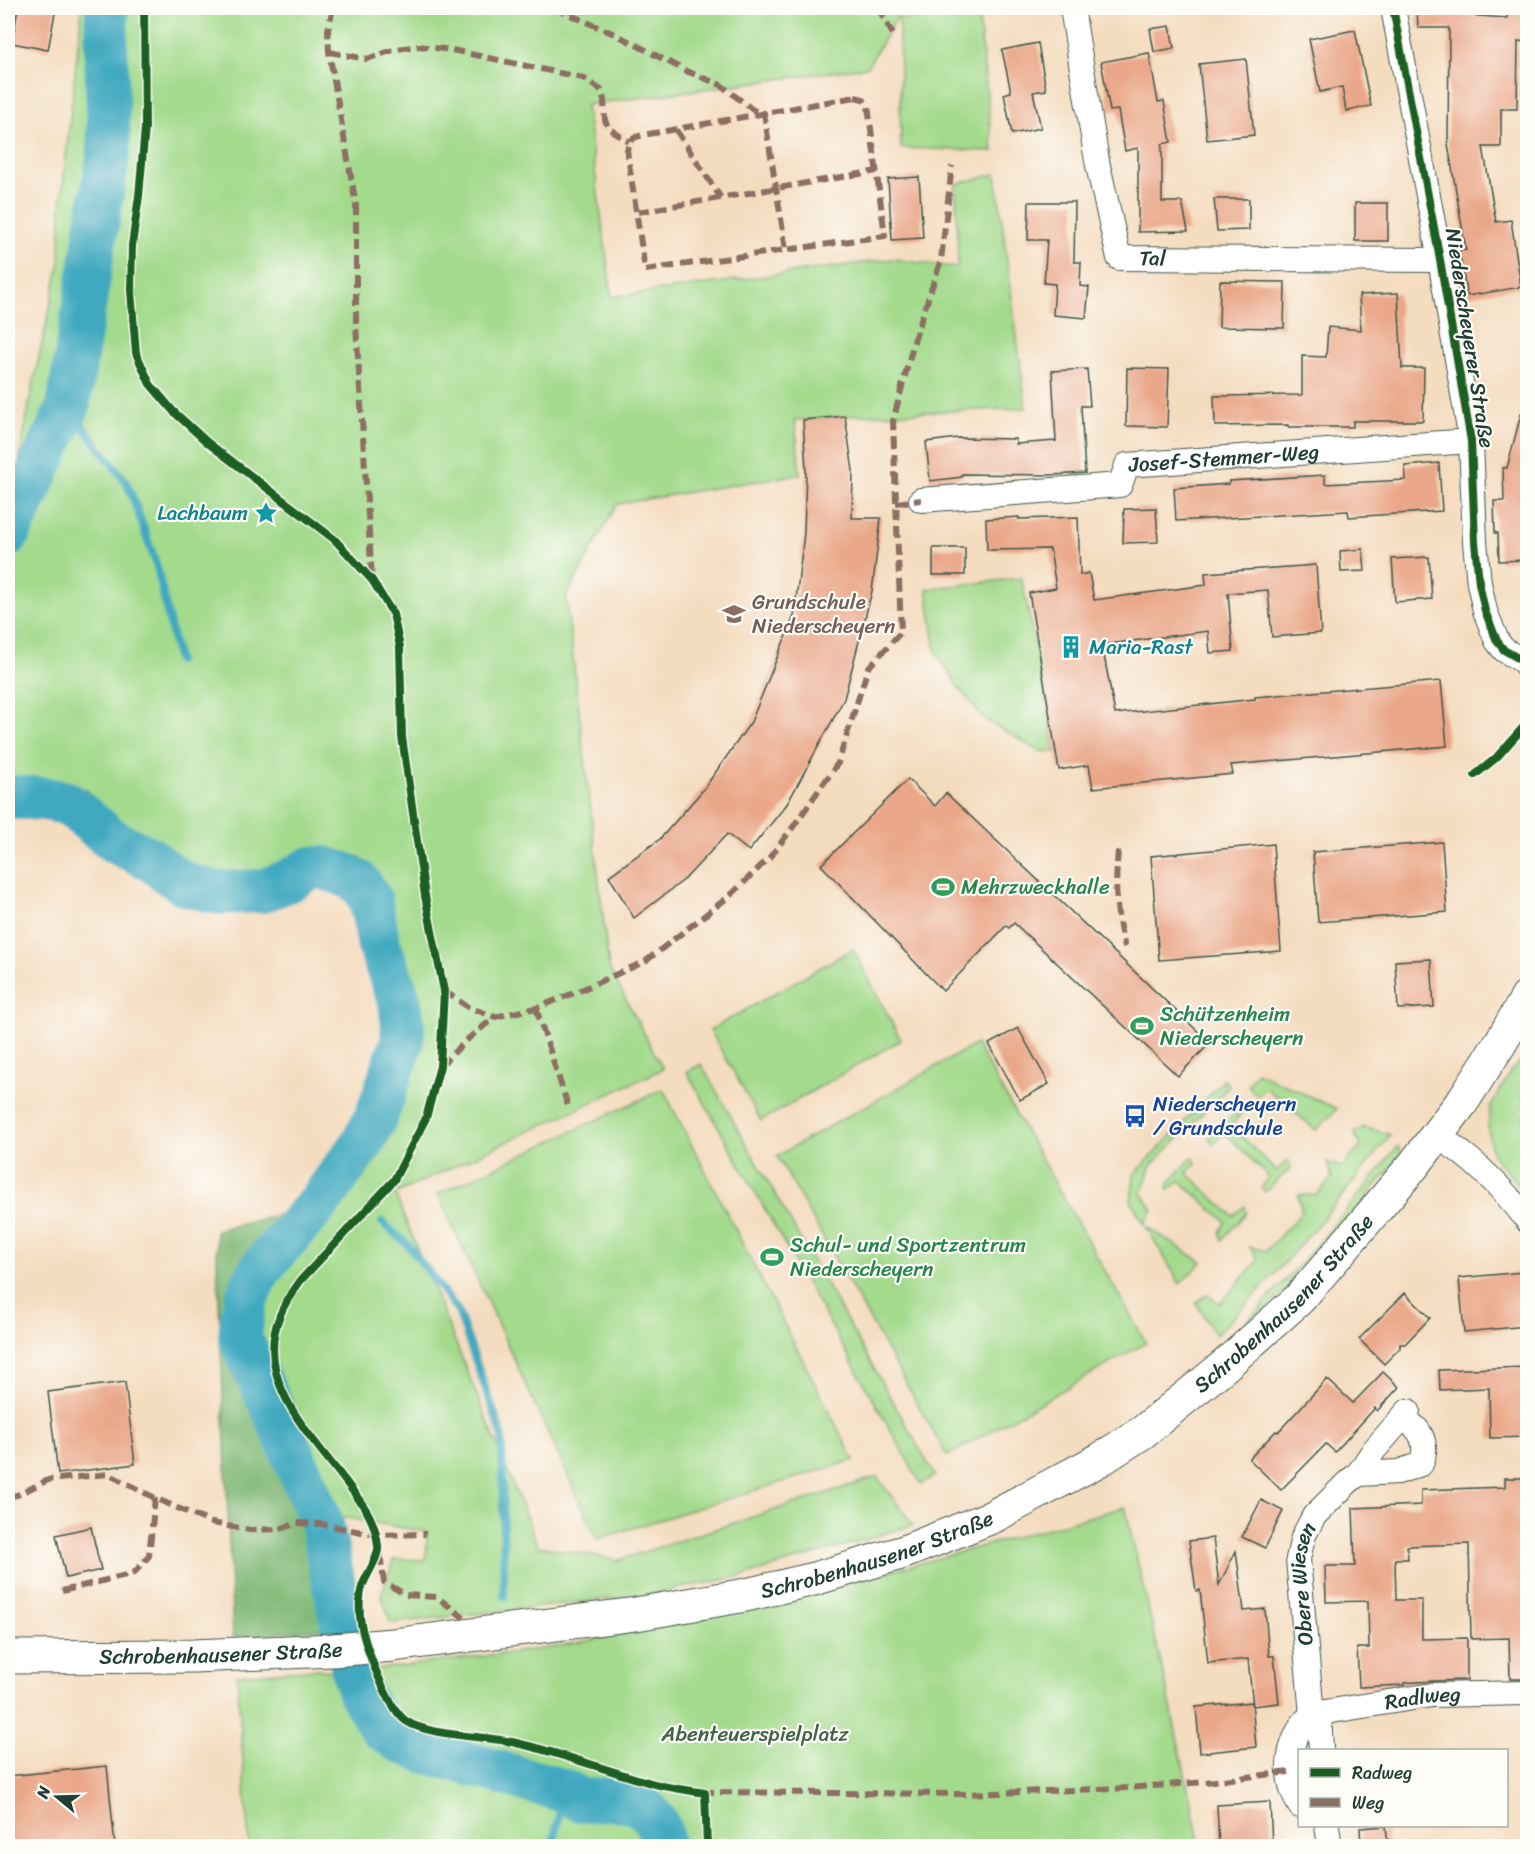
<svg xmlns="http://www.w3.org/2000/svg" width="1535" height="1854" font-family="Sriracha,sans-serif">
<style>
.green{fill:#a3da8c;stroke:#618c60;stroke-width:1.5}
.forest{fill:#82ba78;stroke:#507c56;stroke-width:1.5}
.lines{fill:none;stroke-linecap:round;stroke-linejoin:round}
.stream{stroke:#40a9c0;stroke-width:8}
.river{stroke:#40a9c0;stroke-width:44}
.building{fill:#eaa789}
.street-casing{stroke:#3f5549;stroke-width:26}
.secondary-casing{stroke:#3f5549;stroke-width:35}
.street{stroke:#fff;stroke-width:24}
.secondary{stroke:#fff;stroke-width:33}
.quiet{stroke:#8d6e63;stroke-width:6;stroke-dasharray:12 6;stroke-linecap:butt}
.cycleway-casing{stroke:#fdfcf7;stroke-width:11}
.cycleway{stroke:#1b5e20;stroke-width:8}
.labels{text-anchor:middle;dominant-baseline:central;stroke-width:4.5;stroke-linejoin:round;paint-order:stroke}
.street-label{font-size:21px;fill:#1f3d34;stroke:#fdfcf7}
.culture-label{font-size:21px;fill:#0d838f;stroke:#fdfcf7;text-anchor:end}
.education-label{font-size:21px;fill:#785e54;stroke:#fdfcf7;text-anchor:start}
.leisure-label{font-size:21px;fill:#27864d;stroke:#fdfcf7;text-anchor:start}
.transit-label{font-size:21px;fill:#164399;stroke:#fdfcf7;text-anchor:start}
.park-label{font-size:21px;fill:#40644a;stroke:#fdfcf7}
</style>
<rect width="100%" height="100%" fill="#fdfcf7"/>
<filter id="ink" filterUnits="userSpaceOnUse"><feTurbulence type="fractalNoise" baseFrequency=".0167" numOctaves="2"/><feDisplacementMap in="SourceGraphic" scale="12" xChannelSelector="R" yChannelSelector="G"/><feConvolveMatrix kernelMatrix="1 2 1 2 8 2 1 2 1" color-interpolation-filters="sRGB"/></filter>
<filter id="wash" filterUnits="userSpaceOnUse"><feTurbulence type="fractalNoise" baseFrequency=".008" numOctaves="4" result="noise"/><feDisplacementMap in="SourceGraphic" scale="24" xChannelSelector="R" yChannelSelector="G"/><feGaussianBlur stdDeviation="1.35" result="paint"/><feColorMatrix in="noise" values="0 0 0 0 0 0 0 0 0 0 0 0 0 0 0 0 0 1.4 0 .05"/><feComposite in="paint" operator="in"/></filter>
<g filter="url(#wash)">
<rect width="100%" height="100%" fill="#f4dcbf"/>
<g class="green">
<path d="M 82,8 L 899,8 L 901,11 L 867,67 L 586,105 L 612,297 L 892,259 L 958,268 L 956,184 L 996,174 L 1026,408 L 857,415 L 795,420 L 800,474 L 617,504 L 566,597 L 609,968 L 663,1069 L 395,1194 L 538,1546 L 619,1560 L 877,1477 L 913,1525 L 743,1576 L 637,1596 L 391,1623 L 381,1595 L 394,1559 L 426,1560 L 427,1532 L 324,1514 L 247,1345 L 247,1326 L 249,1303 L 260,1275 L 363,1160 L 398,1099 L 412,1063 L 417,1036 L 387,1039 L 400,1003 L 390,972 L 385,933 L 385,911 L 380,898 L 369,885 L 361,857 C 329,847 308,860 277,868 C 260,872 205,873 190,866 C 176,859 168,844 153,837 C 140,832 121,832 110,822 C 100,812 97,798 86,789 L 35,777 L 8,786 L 8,523 L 31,394 L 60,262 L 61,203 Z"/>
<path d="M 899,18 L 979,20 L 993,151 L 901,148 Z"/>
<path d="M 1021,578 L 1024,590 L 1056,752 L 1039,751 L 984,719 L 958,687 L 936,652 L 927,589 Z"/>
<path d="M 853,949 L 901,1040 L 761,1121 L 710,1030 Z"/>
<path d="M 976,1044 L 1146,1343 L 947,1456 L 777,1156 Z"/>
<path d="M 1525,1056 L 1527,1058 L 1527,1076 L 1525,1084 L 1522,1104 L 1527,1157 L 1527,1201 L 1521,1188 L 1492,1155 L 1488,1129 L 1490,1108 L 1511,1071 Z"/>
<path d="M 701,1064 L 935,1476 L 921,1484 L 687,1072 Z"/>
<path d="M 1257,1072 L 1337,1109 L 1316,1130 L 1266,1088 L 1257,1096 L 1248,1085 Z"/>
<path d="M 1224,1080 L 1229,1086 L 1150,1167 L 1142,1193 L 1153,1210 L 1144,1225 L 1202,1262 L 1180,1284 L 1131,1201 L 1134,1175 Z"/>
<path d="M 663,1089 L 854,1460 L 597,1539 L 438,1194 Z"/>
<path d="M 1241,1114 L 1231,1126 L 1276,1171 L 1288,1161 L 1291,1168 L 1265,1192 L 1262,1188 L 1268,1176 L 1225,1133 L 1213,1144 L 1209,1138 L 1232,1116 Z"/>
<path d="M 1364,1127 L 1390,1135 C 1336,1206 1279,1272 1216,1335 L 1196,1303 L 1208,1294 L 1220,1304 L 1258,1260 L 1250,1247 L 1266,1251 L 1302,1212 L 1298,1195 L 1316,1195 L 1332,1178 L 1327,1162 L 1342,1167 L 1361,1146 L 1354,1133 Z"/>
<path d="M 1398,1146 L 1400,1153 L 1397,1161 L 1286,1290 L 1227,1342 C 1288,1279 1345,1215 1398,1146 Z"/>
<path d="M 1193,1157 L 1196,1163 L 1187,1173 L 1233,1216 L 1245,1206 L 1246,1213 L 1222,1240 L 1220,1232 L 1226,1222 L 1180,1181 L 1168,1191 L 1169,1182 Z"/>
<path d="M 1125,1507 L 1170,1703 L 1200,1846 L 249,1846 L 237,1675 L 318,1669 L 335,1672 L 395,1667 L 542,1649 L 659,1628 L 869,1577 Z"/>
</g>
<path class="forest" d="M 314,1179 L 315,1185 C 264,1248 215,1290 247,1378 C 259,1411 280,1440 292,1473 C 300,1494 305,1517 310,1539 C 317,1568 323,1598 330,1628 L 233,1637 L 216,1230 L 279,1215 Z"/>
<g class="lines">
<g class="stream">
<path d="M 68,407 L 126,482 L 133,498 L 157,567 L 178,661"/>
<path d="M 382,1222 L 409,1246 L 458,1311 L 502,1435 L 504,1596"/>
<path d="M 552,1846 L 565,1791"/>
</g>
<g class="river">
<path d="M 8,535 L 68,407 L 109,151 L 106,45 L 107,8"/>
<path d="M 8,797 L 45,799 L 67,803 L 115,842 L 149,858 L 171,875 L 187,885 L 219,893 L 263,891 L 290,880 L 311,868 L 324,868 L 343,874 L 359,882 L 370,899 L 379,945 L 400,1003 L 403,1025 L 402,1042 L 377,1115 L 363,1142 L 318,1204 L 264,1264 L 254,1280 L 246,1300 L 242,1318 L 240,1338 L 282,1429 L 322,1524 L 341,1619 L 358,1690 L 381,1728 L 398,1740 L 421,1750 L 565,1791 C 571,1793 575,1798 581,1800 C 592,1802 603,1798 614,1799 C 644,1800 660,1818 663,1846"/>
</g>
</g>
<g id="blocks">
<g class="building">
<path d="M 18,8 L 56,8 L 48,50 L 12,43 Z"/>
<path d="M 1417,8 L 1464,8 L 1464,15 L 1507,18 L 1508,8 L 1527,8 L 1527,42 L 1518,41 L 1517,109 L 1501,109 L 1501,147 L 1483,147 L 1496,222 L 1511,220 L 1521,287 L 1467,296 L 1459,251 L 1466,250 L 1448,144 L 1449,28 L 1418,28 Z"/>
<path d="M 1170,26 L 1174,48 L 1154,52 L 1150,29 Z"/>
<path d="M 1355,30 L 1371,106 L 1346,111 L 1342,87 L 1320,92 L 1309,39 Z"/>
<path d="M 1038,43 L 1046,90 L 1033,92 L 1041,128 L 1012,134 L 1004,94 L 1011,92 L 1002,50 Z"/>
<path d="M 1149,53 L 1158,102 L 1164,101 L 1171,142 L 1162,144 L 1162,202 L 1182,202 L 1188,231 L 1138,232 L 1138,148 L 1125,151 L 1118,110 L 1110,111 L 1101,62 Z"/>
<path d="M 1246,59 L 1254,135 L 1207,140 L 1199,64 Z"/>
<path d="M 919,177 L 923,238 L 892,240 L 888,179 Z"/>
<path d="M 1214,199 L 1249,199 L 1249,230 L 1217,231 Z"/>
<path d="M 1029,202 L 1075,202 L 1074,262 L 1081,262 L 1080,286 L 1089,287 L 1086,318 L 1053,315 L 1055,284 L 1044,283 L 1047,240 L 1028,240 Z"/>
<rect x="1355" y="203" width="33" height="38"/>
<path d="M 1220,281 L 1285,282 L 1284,328 L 1219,327 Z"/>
<path d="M 1398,293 L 1402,368 L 1424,368 L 1423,421 L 1353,421 L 1353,427 L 1288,427 L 1288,425 L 1215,426 L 1214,396 L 1302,395 L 1302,356 L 1326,357 L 1328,327 L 1361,330 L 1359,295 Z"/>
<path d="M 1127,368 L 1169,369 L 1167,427 L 1126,426 Z"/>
<path d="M 1087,369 L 1090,406 L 1081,406 L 1085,473 L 1052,475 L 962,474 L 962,477 L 930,481 L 926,442 L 958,438 L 1016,439 L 1016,444 L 1056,441 L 1052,371 Z"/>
<path d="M 1521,414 L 1527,415 L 1527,560 L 1499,561 L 1498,533 L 1495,533 L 1494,501 L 1504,501 L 1503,468 L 1507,468 Z"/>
<path d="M 845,416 L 853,471 L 852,518 L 881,518 L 872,591 L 844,699 L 787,804 L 749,851 L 727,834 L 685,879 L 634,918 L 609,876 L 660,839 L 703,790 L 751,722 L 794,616 L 804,533 L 806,470 L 803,420 Z"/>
<path d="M 1439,463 L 1442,511 L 1349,517 L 1348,511 L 1176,521 L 1174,488 L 1229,484 L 1229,481 L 1325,475 L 1325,484 L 1406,480 L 1405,466 Z"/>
<path d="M 1156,508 L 1158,542 L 1123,543 L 1124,509 Z"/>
<path d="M 1019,517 L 1019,519 L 1078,517 L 1080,575 L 1089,573 L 1094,600 L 1206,585 L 1205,573 L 1316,565 L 1321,633 L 1272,637 L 1268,590 L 1228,593 L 1233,651 L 1210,653 L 1208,631 L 1102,645 L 1115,714 L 1255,699 L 1255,697 L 1441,681 L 1447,746 L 1231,765 L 1233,774 L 1093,788 L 1089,765 L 1059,770 L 1029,593 L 1056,588 L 1050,549 L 987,550 L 986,519 Z"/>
<rect x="933" y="548" width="32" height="27"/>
<path d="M 1363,549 L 1365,571 L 1341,572 L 1340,551 Z"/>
<path d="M 1429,557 L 1432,599 L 1395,602 L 1392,559 Z"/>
<path d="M 908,779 L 935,806 L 946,793 L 1210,1043 L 1178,1076 L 1014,923 L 1009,928 L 1006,926 L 943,991 L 821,865 Z"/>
<path d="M 1442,842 L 1447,912 L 1318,922 L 1313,852 Z"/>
<path d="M 1273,844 L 1281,951 L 1159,960 L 1151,856 Z"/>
<path d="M 1431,959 L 1434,1007 L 1398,1009 L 1395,961 Z"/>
<path d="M 1018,1028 L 1049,1084 L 1020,1100 L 989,1044 Z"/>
<path d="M 1523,1272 L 1527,1326 L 1464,1332 L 1459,1278 Z"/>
<path d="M 1405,1293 L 1430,1318 L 1405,1344 L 1400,1344 L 1400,1348 L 1384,1364 L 1359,1339 Z"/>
<path d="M 1527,1367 L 1527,1437 L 1490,1438 L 1489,1388 L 1440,1390 L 1439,1370 Z"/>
<path d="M 1383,1372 L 1399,1387 L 1377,1411 L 1375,1408 L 1335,1452 L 1326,1444 L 1281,1490 L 1249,1459 L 1276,1431 L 1278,1432 L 1327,1379 L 1353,1403 Z"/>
<path d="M 125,1382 L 135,1464 L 58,1474 L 48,1392 Z"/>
<path d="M 1505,1478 L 1527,1478 L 1527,1679 L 1510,1679 L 1509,1638 L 1471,1639 L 1469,1544 L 1407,1546 L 1408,1559 L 1395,1559 L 1396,1600 L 1422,1600 L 1422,1639 L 1467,1638 L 1467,1680 L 1432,1681 L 1404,1683 L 1404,1685 L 1359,1687 L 1357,1648 L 1369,1648 L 1368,1601 L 1326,1602 L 1325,1566 L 1355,1566 L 1353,1508 L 1421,1505 L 1421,1490 L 1505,1487 Z"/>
<path d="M 1261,1500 L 1283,1511 L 1265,1548 L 1242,1537 Z"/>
<path d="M 91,1527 L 101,1570 L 66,1578 L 56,1535 Z"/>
<path d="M 1213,1538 L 1219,1585 L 1236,1551 L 1244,1611 L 1265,1609 L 1269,1656 L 1274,1656 L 1279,1703 L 1253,1706 L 1248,1659 L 1208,1663 L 1200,1590 L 1196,1591 L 1189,1541 Z"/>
<path d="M 1252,1702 L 1256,1747 L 1200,1753 L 1196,1707 Z"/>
<path d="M 107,1766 L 115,1846 L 8,1846 L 8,1776 Z"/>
<path d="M 1270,1802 L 1272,1846 L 1219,1846 L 1217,1805 Z"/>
<path d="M 1386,1826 L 1388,1846 L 1361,1846 L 1360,1828 Z"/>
</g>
</g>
</g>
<g filter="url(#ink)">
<use href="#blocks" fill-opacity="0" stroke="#3f5549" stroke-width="1.5"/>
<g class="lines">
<g class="street-casing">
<g id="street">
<path id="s1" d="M 1072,8 L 1097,161 L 1119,258 L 1440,260"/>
<path d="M 1393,8 L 1440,260 L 1471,441 L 1475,542 L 1479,583 L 1485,611 L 1497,641 L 1504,650 L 1523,661 L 1528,669"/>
<path id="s2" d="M 921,500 L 1120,485 L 1127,465 L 1471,441"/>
<path d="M 1436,1135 C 1473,1158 1502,1187 1528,1221"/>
<path d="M 1358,1474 L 1398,1472 L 1421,1464 C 1429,1444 1421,1427 1402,1419"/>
<path id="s3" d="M 1319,1713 L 1432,1695 L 1528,1693"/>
<path id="s4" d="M 1312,1715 L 1298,1559 L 1303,1537 L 1314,1516 L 1348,1482 L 1358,1474 L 1374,1450 L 1408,1411"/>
<path d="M 1300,1806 C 1285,1783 1286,1755 1298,1732 C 1303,1722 1308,1716 1319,1713 L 1321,1750"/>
<path d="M 1327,1826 L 1330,1846"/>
</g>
</g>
<g class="secondary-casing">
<g id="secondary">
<path id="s5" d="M 8,1657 L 193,1656 L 333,1650 L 393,1645 L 636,1614 L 746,1595 L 814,1579 L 904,1552 L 992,1517 L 1101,1459 L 1143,1432 L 1223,1367 L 1299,1299 L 1413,1166 L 1462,1102 L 1501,1042 L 1528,996"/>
</g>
</g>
<use href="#street" class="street"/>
<use href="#secondary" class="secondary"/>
<g class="quiet">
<path d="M 333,8 L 328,30 L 329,52 L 356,205 L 356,325 L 372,580"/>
<path d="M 554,8 L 619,36 L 686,71 L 721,85 L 753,110 L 764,113 L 786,250"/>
<path d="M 878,8 L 895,38"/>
<path d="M 329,52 L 367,59 L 396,49 L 419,46 L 452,50 L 583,78 L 601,90 L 604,100 L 605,120 L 608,128 L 629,142"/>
<path d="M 855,97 L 863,99 L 868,106 L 885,236 L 645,270 L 627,150 L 629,142 L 636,137 L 643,135 Z"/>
<path d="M 676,130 L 721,198"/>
<path d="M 638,212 L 877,171"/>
<path d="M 896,503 L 921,500"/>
<path d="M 1118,851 C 1115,885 1115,915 1125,947"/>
<path d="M 444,991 L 468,1007 L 495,1017"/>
<path d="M 536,1008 L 568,1106"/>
<path d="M 440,1066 L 469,1038 L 495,1017 L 536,1008 L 579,991 L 646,961 L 732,894 L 770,857 L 793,827 L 838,763 L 868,668 L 901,632 L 893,421 L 915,338 L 941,260 L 952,166"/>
<path d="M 8,1496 L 17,1495 L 48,1480 L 108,1474 L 155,1498 L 212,1523 L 250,1530 L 280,1529 L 297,1523 L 322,1524 L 376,1535 L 426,1534"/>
<path d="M 380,1554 L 384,1582 L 406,1595 L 437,1597 L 464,1618"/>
<path d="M 62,1591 L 134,1573 L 149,1556 L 155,1498"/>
<path d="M 702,1792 L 967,1794 L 1126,1788 L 1206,1782 L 1289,1772"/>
</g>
<g class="cycleway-casing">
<g id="cycleway">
<path d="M 144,8 L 145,128 L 139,196 L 132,245 L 131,291 L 136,353 L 150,384 L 174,412 L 208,443 L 334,539 L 372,580 L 393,614 L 400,647 L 402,737 L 425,896 L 444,991 L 440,1066 L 426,1118 L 394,1180 L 301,1280 C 293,1291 285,1302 280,1315 C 253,1380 310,1434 346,1482 C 362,1504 375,1517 378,1546 C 380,1557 365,1576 362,1587 C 359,1597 359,1613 361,1624 C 365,1646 388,1709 406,1721 C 428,1736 484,1736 512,1742 C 559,1752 604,1770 651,1783 C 668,1788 687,1790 705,1793 L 707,1846"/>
<path d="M 1393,8 L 1440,260 L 1471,441 L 1475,542 L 1479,583 L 1485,611 L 1497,641 L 1504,650 L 1523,661 L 1528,669"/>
<path d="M 1475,775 L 1496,758 L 1528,722"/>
</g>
</g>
<use href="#cycleway" class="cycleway"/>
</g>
</g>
<defs>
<g id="sight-bare" transform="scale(1.8)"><path d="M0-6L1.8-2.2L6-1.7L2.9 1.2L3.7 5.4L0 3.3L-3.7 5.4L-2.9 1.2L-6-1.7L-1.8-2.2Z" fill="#0f9aa8" stroke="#fdfcf7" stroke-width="2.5" paint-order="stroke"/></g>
<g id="school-bare" transform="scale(1.8)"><path d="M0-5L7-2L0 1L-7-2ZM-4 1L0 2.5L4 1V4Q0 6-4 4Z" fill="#8d6e63" stroke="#fdfcf7" stroke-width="2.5" paint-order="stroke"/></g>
<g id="building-bare" transform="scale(1.8)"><path d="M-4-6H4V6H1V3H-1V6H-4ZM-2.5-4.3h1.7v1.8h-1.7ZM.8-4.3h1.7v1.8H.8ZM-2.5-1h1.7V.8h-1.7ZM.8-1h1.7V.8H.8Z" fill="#0f9aa8" stroke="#fdfcf7" stroke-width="2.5" paint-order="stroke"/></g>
<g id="stadium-bare" transform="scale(1.8)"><path d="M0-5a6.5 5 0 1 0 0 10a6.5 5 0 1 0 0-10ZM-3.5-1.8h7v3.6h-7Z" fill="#2e9e5b" stroke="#fdfcf7" stroke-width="2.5" paint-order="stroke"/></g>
<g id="bus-bare" transform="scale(1.8)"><path d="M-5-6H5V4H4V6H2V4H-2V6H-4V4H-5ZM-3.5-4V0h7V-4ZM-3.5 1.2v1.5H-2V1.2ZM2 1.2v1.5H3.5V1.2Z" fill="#1a4fb4" stroke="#fdfcf7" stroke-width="2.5" paint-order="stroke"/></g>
</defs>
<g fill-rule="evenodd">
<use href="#sight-bare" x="266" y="513"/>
<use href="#school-bare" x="734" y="614"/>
<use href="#building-bare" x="1071" y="647"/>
<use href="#stadium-bare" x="943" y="887"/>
<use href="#stadium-bare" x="1142" y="1026"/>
<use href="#bus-bare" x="1135" y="1116"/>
<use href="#stadium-bare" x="772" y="1257"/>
</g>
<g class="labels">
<g class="street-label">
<text stroke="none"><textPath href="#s1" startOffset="288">Tal</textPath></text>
<text transform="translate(1470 338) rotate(81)">Niederscheyerer Straße</text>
<text stroke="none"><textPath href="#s2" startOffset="318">Josef-Stemmer-Weg</textPath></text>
<text stroke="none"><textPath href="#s5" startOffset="1365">Schrobenhausener Straße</textPath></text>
<text stroke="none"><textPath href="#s5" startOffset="879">Schrobenhausener Straße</textPath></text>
<text stroke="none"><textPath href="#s4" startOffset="132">Obere Wiesen</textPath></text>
<text stroke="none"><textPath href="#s5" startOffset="213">Schrobenhausener Straße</textPath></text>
<text stroke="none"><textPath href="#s3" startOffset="105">Radlweg</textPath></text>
</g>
<g class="culture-label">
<text x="248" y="513">Lachbaum</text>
<text x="1089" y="647" text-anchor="start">Maria-Rast</text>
</g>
<g class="education-label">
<text x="752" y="602">Grundschule<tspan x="752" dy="24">Niederscheyern</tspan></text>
</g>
<g class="leisure-label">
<text x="961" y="887">Mehrzweckhalle</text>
<text x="1160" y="1014">Schützenheim<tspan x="1160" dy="24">Niederscheyern</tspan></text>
<text x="790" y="1245">Schul- und Sportzentrum<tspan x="790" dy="24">Niederscheyern</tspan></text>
</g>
<g class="transit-label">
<text x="1153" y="1104">Niederscheyern<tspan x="1153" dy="24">/ Grundschule</tspan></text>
</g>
<g class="park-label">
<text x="755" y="1734">Abenteuerspielplatz</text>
</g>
</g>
<rect width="1535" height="1854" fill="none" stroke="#fdfcf7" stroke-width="30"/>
<rect x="1298" y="1749" width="210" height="78" fill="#fdfcf7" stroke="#a4b0a9" stroke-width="1.5"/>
<rect x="1310" y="1768" width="30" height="9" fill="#1b5e20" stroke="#a4b0a9" stroke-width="1.5"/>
<text x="1352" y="1779" font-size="18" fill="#1f3d34">Radweg</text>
<rect x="1310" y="1798" width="30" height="9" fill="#8d6e63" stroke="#a4b0a9" stroke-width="1.5"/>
<text x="1352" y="1809" font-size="18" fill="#1f3d34">Weg</text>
<g transform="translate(57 1797) rotate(289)" stroke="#fdfcf7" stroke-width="4.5" paint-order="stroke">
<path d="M0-4.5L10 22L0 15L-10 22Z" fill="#1f3d34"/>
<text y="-9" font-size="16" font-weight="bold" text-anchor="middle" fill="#1f3d34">N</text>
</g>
</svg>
